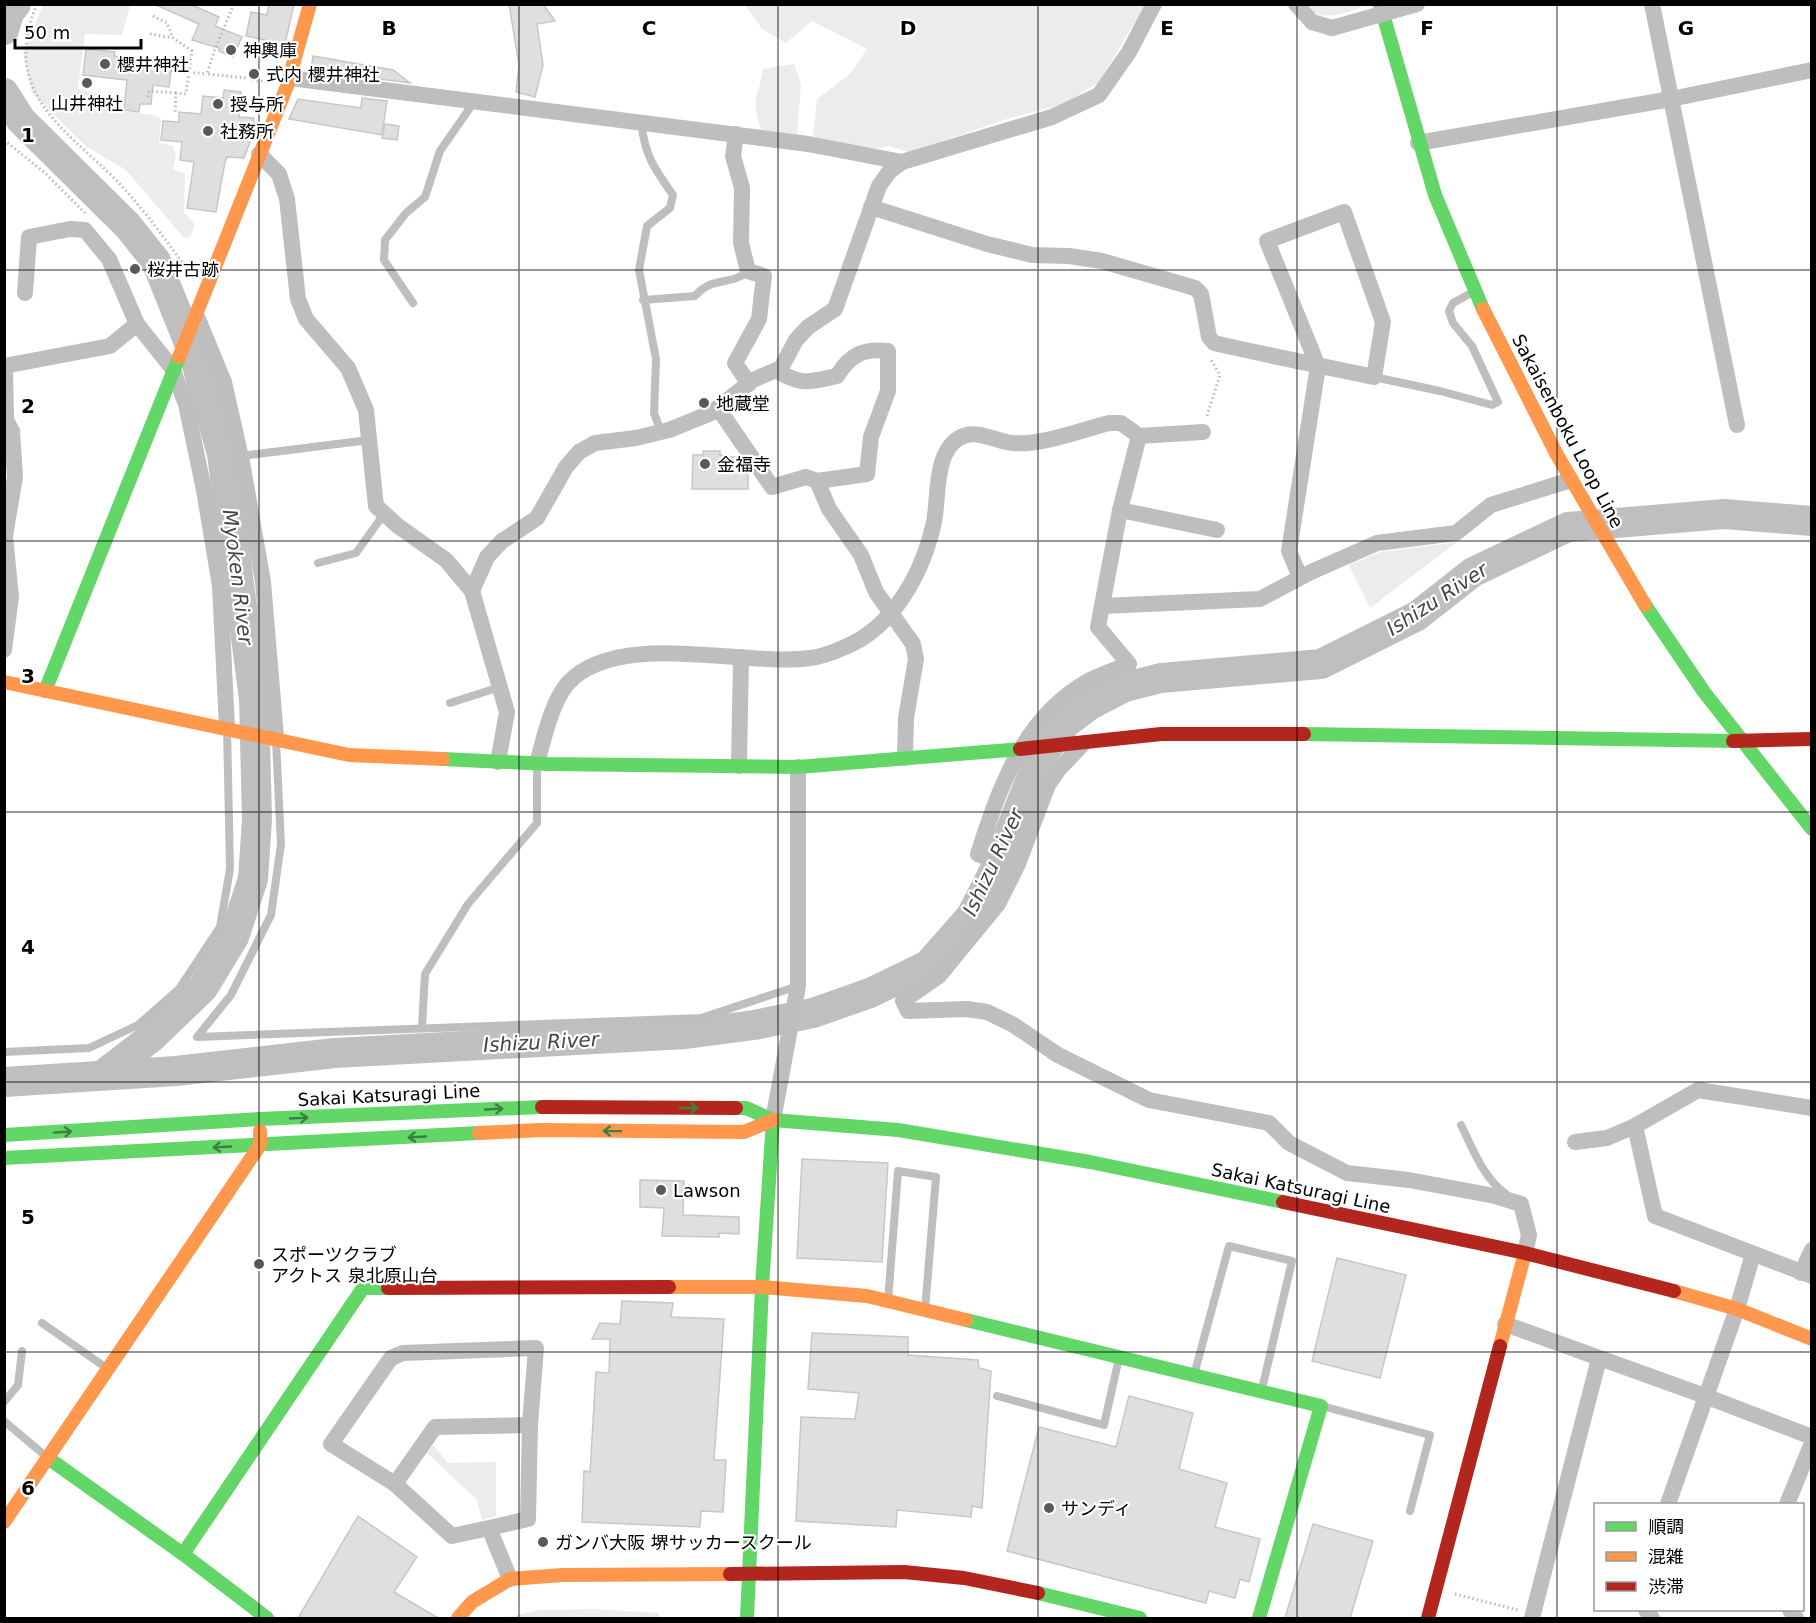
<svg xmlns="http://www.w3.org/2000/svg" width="1816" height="1623" font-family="'DejaVu Sans','Noto Sans JP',sans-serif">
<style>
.green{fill:#ececec}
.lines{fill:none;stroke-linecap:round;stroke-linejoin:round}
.river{stroke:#bfbfbf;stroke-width:30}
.building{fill:#dfdfdf;stroke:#c7c7c7;stroke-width:1.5}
.path{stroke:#b9b9b9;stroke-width:3;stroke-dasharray:1.5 3;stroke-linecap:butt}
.lane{stroke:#bebebe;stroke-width:8}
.street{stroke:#bebebe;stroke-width:16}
.fast{stroke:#63d668;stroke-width:14}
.slow{stroke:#ff974d;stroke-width:14}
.jam{stroke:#b3261e;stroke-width:14}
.street-bridge{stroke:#bebebe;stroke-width:16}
.oneway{stroke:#3b803e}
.grid{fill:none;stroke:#000;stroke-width:1.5;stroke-opacity:0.55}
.poi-dot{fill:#595959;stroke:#fff;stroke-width:2}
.labels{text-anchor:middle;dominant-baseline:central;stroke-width:4.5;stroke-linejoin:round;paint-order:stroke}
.poi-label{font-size:18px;fill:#000;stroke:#fff;text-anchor:start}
.street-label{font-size:18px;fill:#000;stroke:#fff}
.water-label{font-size:20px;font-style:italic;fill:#444;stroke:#fff}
.grid-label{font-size:20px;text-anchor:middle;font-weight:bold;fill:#000;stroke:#fff;stroke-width:4.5;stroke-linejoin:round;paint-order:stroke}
</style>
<rect width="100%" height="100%" fill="#fff"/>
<g class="green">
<path d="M 43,5 L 130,5 L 122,35 L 85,34 L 78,89 L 121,99 L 121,111 L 154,115 L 161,119 L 159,143 L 173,146 L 176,154 L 173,169 L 185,174 L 184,212 L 195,225 L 190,237 L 184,238 L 126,170 L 87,147 L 32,93 L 23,53 Z"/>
<path d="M 745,5 L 1145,5 L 1099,82 L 1064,104 L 1010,118 L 910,152 L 888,146 L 876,149 L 816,141 L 813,136 L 817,99 L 850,74 L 867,49 L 812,21 L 786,43 L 762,29 Z"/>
<path d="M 1303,5 L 1360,5 L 1361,8 C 1340,14 1319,23 1303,5 Z"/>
<path d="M 794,64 L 801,84 L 797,137 L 762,132 C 750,97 758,102 763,69 Z"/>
<path d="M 1457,542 L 1370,608 L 1349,565 L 1380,552 Z"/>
<path d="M 433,1445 L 448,1463 L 496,1462 L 496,1516 L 482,1520 L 477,1500 L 427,1453 Z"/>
<path d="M 596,1609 L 659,1613 L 659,1618 L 504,1618 L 540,1610 Z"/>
</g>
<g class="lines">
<g class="river">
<path d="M 4,30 L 9,13 L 16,4"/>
<path d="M 4,93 L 21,120 L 128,226 L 156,261 L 195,358 L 222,454 L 254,699 L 257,819 L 253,879 L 234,937 L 203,988 L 152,1037 L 104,1074"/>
<path d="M 4,1082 L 176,1071 L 335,1053 L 686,1034 L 754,1025 L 813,1013 L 870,993 L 928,965 L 971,916 L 995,869 L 1039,759 L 1066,723 L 1090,705 L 1125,687 L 1161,678 L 1321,664 L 1417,616 L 1473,572 L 1568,527 L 1724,514 L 1812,521"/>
</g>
</g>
<g class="building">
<path d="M 154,4 L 190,4 L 219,17 L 215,26 L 242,37 L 233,57 L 219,51 L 219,48 L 192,40 L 199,24 Z"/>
<path d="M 269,4 L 294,4 L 285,44 L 246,36 L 251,12 L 267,15 Z"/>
<path d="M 509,4 L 543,4 L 555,21 L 537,24 L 543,65 L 535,97 L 516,92 L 519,65 Z"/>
<path d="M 86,49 L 115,52 L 114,56 L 172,62 L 169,87 L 153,85 L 151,104 L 140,104 L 139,112 L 124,110 L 127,80 L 83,75 Z"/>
<path d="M 313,56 L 393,70 L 410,83 L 311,70 Z"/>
<path d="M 224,90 L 241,92 L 239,117 L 254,118 L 253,134 L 244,158 L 227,157 L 225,162 L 216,212 L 187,208 L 194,162 L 180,160 L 182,142 L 161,140 L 163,121 L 179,122 L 179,112 L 201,114 L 203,96 L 223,98 Z"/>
<path d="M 362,98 L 387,101 L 382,135 L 289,119 L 298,99 L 361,108 Z"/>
<path d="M 385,124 L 399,126 L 397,140 L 382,138 Z"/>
<path d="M 703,451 L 720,451 L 720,455 L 740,458 L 748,471 L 748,489 L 692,489 L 693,455 L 703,455 Z"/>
<path d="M 802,1159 L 888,1163 L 882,1262 L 797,1258 Z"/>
<path d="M 640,1180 L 684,1181 L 683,1215 L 739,1217 L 739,1234 L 719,1233 L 719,1237 L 662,1236 L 664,1208 L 640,1207 Z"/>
<path d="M 1337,1258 L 1406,1275 L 1380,1378 L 1312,1361 Z"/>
<path d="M 622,1301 L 673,1303 L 671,1317 L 724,1319 L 714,1460 L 726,1460 L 723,1512 L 701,1511 L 700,1527 L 582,1522 L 584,1471 L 590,1472 L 596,1372 L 609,1373 L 610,1339 L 592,1339 L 600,1323 L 620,1324 Z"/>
<path d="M 812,1333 L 908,1337 L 908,1355 L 978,1360 L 979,1368 L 991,1371 L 982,1508 L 972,1506 L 971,1517 L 897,1510 L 896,1527 L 796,1521 L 801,1417 L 855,1419 L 859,1393 L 808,1389 Z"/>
<path d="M 1129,1396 L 1193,1413 L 1179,1469 L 1227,1483 L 1215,1527 L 1260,1539 L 1249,1582 L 1240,1579 L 1235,1598 L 1209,1591 L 1206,1603 L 1007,1551 L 1039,1427 L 1116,1447 Z"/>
<path d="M 358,1516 L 417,1557 L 394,1592 L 438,1618 L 298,1618 Z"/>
<path d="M 1313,1524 L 1373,1541 L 1350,1618 L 1285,1618 Z"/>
</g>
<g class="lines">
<g class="path">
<path d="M 37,4 C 0,90 62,127 114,178 C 143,208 167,241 191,275"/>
<path d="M 234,4 L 215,49 L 207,74 L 246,78"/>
<path d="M 153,16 L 167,23 L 173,38"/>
<path d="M 150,34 L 173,38 L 192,51 L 186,94 L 176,93 L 175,114"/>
<path d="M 171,71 L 207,74"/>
<path d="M 252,80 L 268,82"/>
<path d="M 148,97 L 149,91 L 176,93"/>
<path d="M 4,140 L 45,173 L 85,213"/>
<path d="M 1207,416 L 1220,375 L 1210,358"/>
<path d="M 1455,1594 L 1518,1610"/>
</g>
<g class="lane">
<path d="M 641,122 C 645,156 654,168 673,195 L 670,208 L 647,226 L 639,270 L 656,359 L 654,413 L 661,432"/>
<path d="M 643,300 L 695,296 C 713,275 730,287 748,271"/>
<path d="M 413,303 L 384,260 L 385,240 L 406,213 L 425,197 L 440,151 L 474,102"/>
<path d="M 1374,377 L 1440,391 L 1492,405 L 1498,402 L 1472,346 L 1453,323 L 1449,311 L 1453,303 L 1473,292"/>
<path d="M 241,456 L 369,440"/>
<path d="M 318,563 L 356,553 L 384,514"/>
<path d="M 450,703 L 500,687"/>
<path d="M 276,741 L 281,844 L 271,915 L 231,995 L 197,1037 L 701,1018 L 798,986"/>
<path d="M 422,1027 L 425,974 L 468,904 L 537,823 L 537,765"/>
<path d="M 4,1052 L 89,1048 L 138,1025 L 179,989 L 220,927 L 230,869 L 227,728"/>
<path d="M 1461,1125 C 1473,1149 1483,1178 1506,1194"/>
<path d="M 888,1301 L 898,1171 L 936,1177 L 925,1310"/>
<path d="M 42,1323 L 108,1369"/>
<path d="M 1194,1375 L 1229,1246 L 1292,1261 L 1262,1389"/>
<path d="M 997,1396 L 1104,1425 L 1119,1358"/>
<path d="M 4,1402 L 18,1385 L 22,1351"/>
<path d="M 1322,1406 L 1430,1435 L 1410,1511"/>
<path d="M 4,1421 L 48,1458"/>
</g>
<g class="street">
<path d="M 1296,4 L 1312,22 L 1332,28"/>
<path d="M 1652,4 L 1737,425"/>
<path d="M 290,78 L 808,144 L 902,162"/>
<path d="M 736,134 L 733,156 L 742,188 L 741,243 L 748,271 L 764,276 L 759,319 L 735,363 L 749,384"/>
<path d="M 1418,143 L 1671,99 L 1812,70"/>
<path d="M 259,154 L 279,174 L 287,199 L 298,299 L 306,319 L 348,368 L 366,410 L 376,506 L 398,526 L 446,560 L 472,591 L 507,712 L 498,762"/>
<path d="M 871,207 L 987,244 L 1032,255 L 1069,256 L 1102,261 L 1195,288 L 1201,294 L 1209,337 L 1214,343 C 1267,355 1321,366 1374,377 L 1383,322 L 1344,212 L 1267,241 L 1318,366 L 1289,551 L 1300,577"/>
<path d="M 25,293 L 29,237 L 70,229 L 85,230 L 109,259 L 137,324"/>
<path d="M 196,314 L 224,382 L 242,462 L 263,582 L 276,737"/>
<path d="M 4,366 L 110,346 L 137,324 L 172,368 L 186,404 L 204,490 L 220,586 L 227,727"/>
<path d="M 718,408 L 772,487 L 806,477 L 817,481 L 867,474 L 871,437 L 888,391 L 888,351 C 863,348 850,355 837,376 C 809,382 801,386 776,370"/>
<path d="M 1139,436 L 1203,432"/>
<path d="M 817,481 L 829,509 L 861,555 L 876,592 L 913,644 L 916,659 L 906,718 L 905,758"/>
<path d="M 1120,510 L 1217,530"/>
<path d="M 472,591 L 487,557 L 502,541 L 537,518 L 566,467 L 579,452 L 595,443 L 636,438 L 669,430 L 711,413 L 753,380 L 781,368 L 796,340 L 808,327 L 835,309 L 879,186 L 889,172 L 902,162 L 1052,117 L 1099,95 L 1129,52 L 1154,4"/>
<path d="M 1102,606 L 1260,599 L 1311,572 L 1377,543 L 1456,533 L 1491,505 L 1571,480"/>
<path d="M 4,650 L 11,597 L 5,536 L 15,477 L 12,431 L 6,420 L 5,366"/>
<path d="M 1084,743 L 1059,769 L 1048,785 L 1018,864 L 998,904 L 939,976 L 903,1001 L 908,1011 L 967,1009 L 987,1012 L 1012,1024 L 1058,1055 L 1149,1100 L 1269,1123 L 1289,1143 L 1347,1173 L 1409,1180 L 1495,1196 L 1521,1204 L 1529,1235 L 1525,1253"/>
<path d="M 537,763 C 544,739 551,703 568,683 C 618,629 743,667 810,658 C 822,657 834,652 845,647 C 894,627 923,572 934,522 C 939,497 934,453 959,438 C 975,428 995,441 1012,443 C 1040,446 1082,430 1109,423 L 1121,423 L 1139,436 L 1120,510 L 1098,627 L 1129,664 C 1116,669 1103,674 1090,680 C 1024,716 1000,786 978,854 L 1015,869"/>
<path d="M 739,766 L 741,657"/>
<path d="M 773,1120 L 798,986 L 798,767"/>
<path d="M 1635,1126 L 1655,1216 L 1812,1276"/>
<path d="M 1575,1142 L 1607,1138 L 1635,1126 L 1698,1090 L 1812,1108"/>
<path d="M 1801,1273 L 1812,1250"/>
<path d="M 1505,1324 L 1705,1396 L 1812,1437"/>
<path d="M 395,1484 L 435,1427 L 530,1425"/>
<path d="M 1668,1504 L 1737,1309 L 1753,1254"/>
<path d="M 1787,1504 L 1812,1443"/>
<path d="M 489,1528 L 452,1536 L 395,1484 L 331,1444 L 391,1358 L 403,1353 L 536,1348 L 530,1425 L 528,1519 L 489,1528 L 510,1579"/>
<path d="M 1646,1610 L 1652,1618"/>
<path d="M 1790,1610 L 1796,1618"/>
<path d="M 1532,1618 L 1599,1359"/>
</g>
<g class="fast">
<path d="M 1380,4 L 1435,195 L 1483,309"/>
<path d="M 1645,605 L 1704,692 L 1812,829"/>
<path d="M 45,691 L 179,357"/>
<path d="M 1304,734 L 1733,741"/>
<path d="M 443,759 L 548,764 L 798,767 L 1020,749"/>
<path d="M 736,1108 L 746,1108 L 773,1120 L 898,1130 L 1090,1162 L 1283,1202"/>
<path d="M 4,1135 L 260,1119 L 542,1107"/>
<path d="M 4,1158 L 479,1133"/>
<path d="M 966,1320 L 1321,1406 L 1259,1618"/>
<path d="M 48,1458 L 183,1554 L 267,1618"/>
<path d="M 183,1554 L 363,1288 L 388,1288"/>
<path d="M 1038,1593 L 1140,1618"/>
<path d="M 747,1618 L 762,1287 L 773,1120"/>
</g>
<g class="slow">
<path d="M 1483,309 L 1557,455 L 1645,605"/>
<path d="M 179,357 L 287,86 L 310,4"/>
<path d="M 4,682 L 349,755 L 443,759"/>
<path d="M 479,1133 L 542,1130 L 744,1132 L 773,1120"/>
<path d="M 669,1287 L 762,1287 L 867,1296 L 966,1320"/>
<path d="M 1674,1291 L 1737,1309 L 1812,1339"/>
<path d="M 1500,1346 L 1525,1253"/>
<path d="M 4,1522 L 260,1145 L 260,1131"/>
<path d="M 458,1618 L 472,1602 L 510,1579 L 562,1575 L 730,1574"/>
</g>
<g class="jam">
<path d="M 1733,741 L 1812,739"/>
<path d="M 1020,749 L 1161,734 L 1304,734"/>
<path d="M 542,1107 L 736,1108"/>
<path d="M 1283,1202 L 1525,1253 L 1674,1291"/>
<path d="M 388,1288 L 669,1287"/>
<path d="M 730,1574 L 904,1572 L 964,1578 L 1038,1593"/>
<path d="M 1428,1618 L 1500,1346"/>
</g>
<path class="street-bridge" d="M 1332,28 L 1417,4"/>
</g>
<defs><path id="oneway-shaft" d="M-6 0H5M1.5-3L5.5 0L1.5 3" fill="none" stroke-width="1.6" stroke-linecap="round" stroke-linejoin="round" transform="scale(1.5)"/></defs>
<g class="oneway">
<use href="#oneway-shaft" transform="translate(689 1108)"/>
<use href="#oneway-shaft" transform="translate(494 1109) rotate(-3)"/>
<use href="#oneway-shaft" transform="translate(299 1118) rotate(-3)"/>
<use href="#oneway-shaft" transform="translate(612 1131) rotate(-179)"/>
<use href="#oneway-shaft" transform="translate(63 1132) rotate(-4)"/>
<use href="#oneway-shaft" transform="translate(417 1137) rotate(177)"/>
<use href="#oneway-shaft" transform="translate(222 1147) rotate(177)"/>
</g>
<path class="grid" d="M 259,4 L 259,1618M 519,4 L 519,1618M 778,4 L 778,1618M 1038,4 L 1038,1618M 1297,4 L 1297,1618M 1557,4 L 1557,1618M 4,270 L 1812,270M 4,541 L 1812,541M 4,812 L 1812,812M 4,1082 L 1812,1082M 4,1352 L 1812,1352"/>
<g class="poi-dot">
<circle cx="231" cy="50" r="6"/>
<circle cx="105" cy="64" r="6"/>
<circle cx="254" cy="74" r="6"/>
<circle cx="87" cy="83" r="6"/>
<circle cx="218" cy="104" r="6"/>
<circle cx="208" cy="131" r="6"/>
<circle cx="135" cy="269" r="6"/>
<circle cx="704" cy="403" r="6"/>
<circle cx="705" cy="464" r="6"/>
<circle cx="661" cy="1190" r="6"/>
<circle cx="259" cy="1264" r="6"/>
<circle cx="1049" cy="1508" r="6"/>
<circle cx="543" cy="1542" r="6"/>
</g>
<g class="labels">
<g class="poi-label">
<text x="243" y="50">神輿庫</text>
<text x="117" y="64">櫻井神社</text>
<text x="266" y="74">式内 櫻井神社</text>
<text x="87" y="103" text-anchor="middle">山井神社</text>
<text x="230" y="104">授与所</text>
<text x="220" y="131">社務所</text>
<text x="147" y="269">桜井古跡</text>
<text x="716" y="403">地蔵堂</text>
<text x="717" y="464">金福寺</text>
<text x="673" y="1190">Lawson</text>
<text x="271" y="1254">スポーツクラブ<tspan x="271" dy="21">アクトス 泉北原山台</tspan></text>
<text x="1061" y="1508">サンディ</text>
<text x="555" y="1542">ガンバ大阪 堺サッカースクール</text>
</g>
<g class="street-label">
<text transform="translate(1568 431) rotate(62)">Sakaisenboku Loop Line</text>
<text transform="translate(389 1095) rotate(-3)">Sakai Katsuragi Line</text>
<text transform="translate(1301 1188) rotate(12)">Sakai Katsuragi Line</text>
</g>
<g class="water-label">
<text transform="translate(238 577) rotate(83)">Myoken River</text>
<text transform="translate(1437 599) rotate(-33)">Ishizu River</text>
<text transform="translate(993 862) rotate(-65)">Ishizu River</text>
<text transform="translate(541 1042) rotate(-3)">Ishizu River</text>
</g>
</g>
<g class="grid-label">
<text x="389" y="35">B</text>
<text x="649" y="35">C</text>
<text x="908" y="35">D</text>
<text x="1167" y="35">E</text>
<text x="1427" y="35">F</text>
<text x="1686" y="35">G</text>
<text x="28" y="142">1</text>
<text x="28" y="413">2</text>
<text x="28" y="683">3</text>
<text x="28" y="954">4</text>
<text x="28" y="1224">5</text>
<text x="28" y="1495">6</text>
</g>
<rect width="1816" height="1623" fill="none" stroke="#000000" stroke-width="12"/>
<rect x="1594" y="1503" width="210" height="108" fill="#ffffff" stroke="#999999" stroke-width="1.5"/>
<rect x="1606" y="1522" width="30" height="9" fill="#63d668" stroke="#999999" stroke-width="1.5"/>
<text x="1648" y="1533" font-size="18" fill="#000000">順調</text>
<rect x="1606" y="1552" width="30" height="9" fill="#ff974d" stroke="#999999" stroke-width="1.5"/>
<text x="1648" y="1563" font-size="18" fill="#000000">混雑</text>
<rect x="1606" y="1582" width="30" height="9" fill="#b3261e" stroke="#999999" stroke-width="1.5"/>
<text x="1648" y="1593" font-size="18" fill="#000000">渋滞</text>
<path d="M15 39v9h126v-9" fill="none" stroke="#000000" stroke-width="3"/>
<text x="24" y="39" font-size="18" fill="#000000" stroke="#ffffff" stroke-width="4.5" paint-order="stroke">50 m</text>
</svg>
